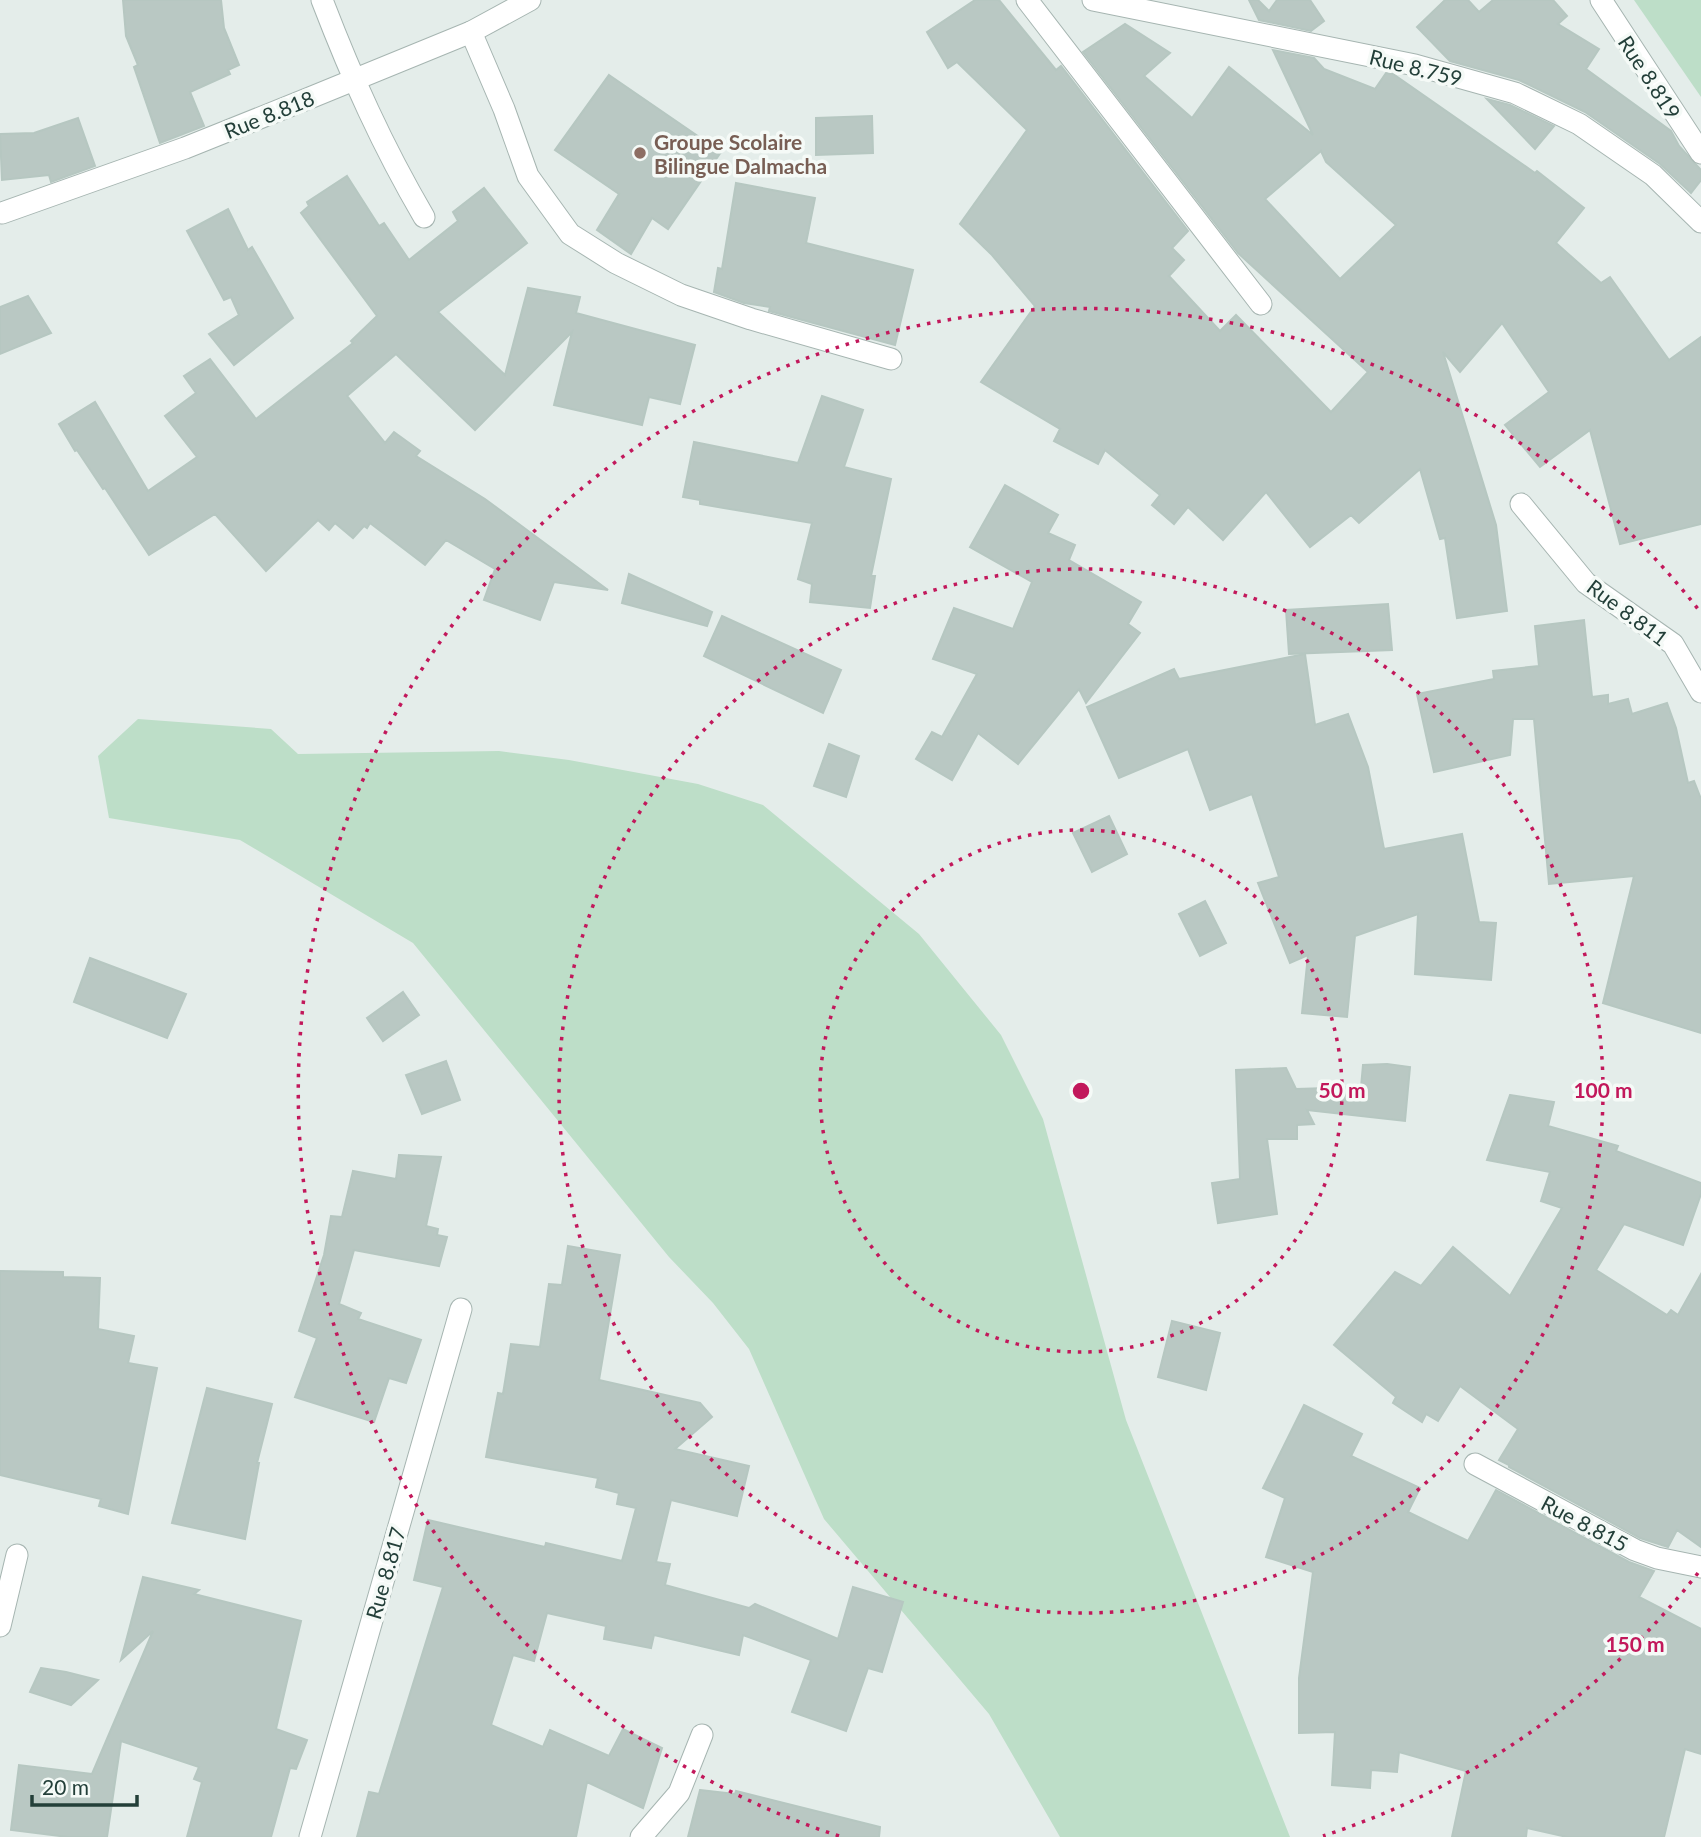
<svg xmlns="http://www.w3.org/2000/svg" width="1701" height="1837" font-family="Lato,sans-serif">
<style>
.green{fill:#bddec8}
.building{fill:#b9c8c3;stroke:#b6c7c1;stroke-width:2;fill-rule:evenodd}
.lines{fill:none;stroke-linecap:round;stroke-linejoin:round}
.minor-casing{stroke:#a6b5b1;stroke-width:23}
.minor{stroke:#fff;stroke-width:21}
.ring{fill:none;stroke:#c2185b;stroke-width:3.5;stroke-dasharray:3.5 7}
.education-dot{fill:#8d6e63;stroke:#f5faf7;stroke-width:2.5}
.labels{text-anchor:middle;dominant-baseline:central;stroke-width:7;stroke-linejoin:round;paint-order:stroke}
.street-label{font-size:21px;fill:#233f39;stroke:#f5faf7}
.education-label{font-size:21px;font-weight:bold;fill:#785e54;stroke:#f5faf7;text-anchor:start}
.centre{fill:#c2185b;stroke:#f5faf7;stroke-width:3.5}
.ring-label{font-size:21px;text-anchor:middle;font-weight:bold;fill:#c2185b;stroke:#f5faf7;stroke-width:7;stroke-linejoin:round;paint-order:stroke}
</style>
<rect width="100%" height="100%" fill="#e4edea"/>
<g class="green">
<path d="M 1635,0 L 1701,0 L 1701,97 L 1634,0 Z"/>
<path d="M 138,719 L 271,729 L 298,754 L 499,751 L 569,760 L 698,784 L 763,805 L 919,934 L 1001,1035 L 1043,1119 L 1126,1420 L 1290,1837 L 1060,1837 L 989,1714 L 824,1519 L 749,1349 L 713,1303 L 669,1257 L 413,943 L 240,840 L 109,818 L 98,756 Z"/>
</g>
<g class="building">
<path d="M 123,0 L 221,0 L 224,28 L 239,65 L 228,70 L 230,74 L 190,92 L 204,126 L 160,143 L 134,67 L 138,65 L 126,36 Z"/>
<path d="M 975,0 L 999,0 L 1056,70 L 1061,66 L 1188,231 L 1172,248 L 1184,260 L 1169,276 L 1220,331 L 1236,315 L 1331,412 L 1368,372 L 1238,253 L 1083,52 L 1125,24 L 1170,53 L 1144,76 L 1192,118 L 1229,67 L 1313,135 L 1273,50 L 1314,58 L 1324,69 L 1375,89 L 1386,73 L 1393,74 L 1535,173 L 1537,171 L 1584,208 L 1556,243 L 1601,283 L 1610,277 L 1669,360 L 1701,337 L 1701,524 L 1620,544 L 1590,430 L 1540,467 L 1505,425 L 1549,392 L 1502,323 L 1460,372 L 1443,352 L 1496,525 L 1507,611 L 1457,618 L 1445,538 L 1440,539 L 1420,469 L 1359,523 L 1351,515 L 1310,547 L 1266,492 L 1223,540 L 1188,507 L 1174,524 L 1152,505 L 1160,495 L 1105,450 L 1098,464 L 1054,441 L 1060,429 L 981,382 L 1035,306 L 992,255 L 960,224 L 1027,130 L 957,62 L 948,68 L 927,32 ZM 1321,151 L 1326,162 L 1396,225 L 1340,279 L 1265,199 Z"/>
<path d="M 1249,0 L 1258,0 L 1269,11 L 1277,0 L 1310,0 L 1324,21 L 1311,31 L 1259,20 Z"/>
<path d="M 1445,0 L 1468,0 L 1479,12 L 1493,0 L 1553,0 L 1567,16 L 1558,24 L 1599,49 L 1586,69 L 1671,131 L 1679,146 L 1701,170 L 1701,180 L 1691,193 L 1660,164 L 1585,112 L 1519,80 L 1450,61 L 1417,27 Z"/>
<path d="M 609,75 L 721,152 L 668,229 L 652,218 L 631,254 L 597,230 L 619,194 L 555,150 Z"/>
<path d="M 1487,99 L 1510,105 L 1554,126 L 1535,149 Z"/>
<path d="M 872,116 L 873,153 L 816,155 L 816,118 Z"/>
<path d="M 78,118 L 95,166 L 51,182 L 49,175 L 2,180 L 0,134 L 34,133 Z"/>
<path d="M 347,176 L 379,226 L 384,223 L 409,260 L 458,221 L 453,212 L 484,188 L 527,243 L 438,312 L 505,375 L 528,288 L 580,297 L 576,313 L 695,345 L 680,404 L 649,397 L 642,425 L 554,405 L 572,332 L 475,430 L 396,354 L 347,396 L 385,443 L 394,432 L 420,451 L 416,456 L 485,499 L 608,590 L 554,582 L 540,620 L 484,600 L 495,569 L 446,540 L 425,565 L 370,523 L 367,528 L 364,526 L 353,538 L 335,523 L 329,530 L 318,520 L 266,571 L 215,514 L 149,555 L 105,488 L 103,489 L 77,450 L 75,451 L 59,424 L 95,402 L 148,491 L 197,457 L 165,416 L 196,393 L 184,376 L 210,359 L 256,419 L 353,343 L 351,341 L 377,316 L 301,213 L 309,206 L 307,202 Z"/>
<path d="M 736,183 L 815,198 L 806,243 L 913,270 L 895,345 L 769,311 L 770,307 L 744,303 L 714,292 L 718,268 L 722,269 Z"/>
<path d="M 228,209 L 248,250 L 252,247 L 293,318 L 234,365 L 209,334 L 239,315 L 231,297 L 224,300 L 187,231 Z"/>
<path d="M 28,296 L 51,333 L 0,354 L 0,307 Z"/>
<path d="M 822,396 L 863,410 L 844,467 L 891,479 L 871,576 L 875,576 L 870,608 L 810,602 L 812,584 L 798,579 L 812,523 L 700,504 L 700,500 L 683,497 L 694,442 L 798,463 Z"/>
<path d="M 1005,485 L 1058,515 L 1048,533 L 1075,545 L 1069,560 L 1141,602 L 1128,624 L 1140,633 L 1086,703 L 1079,689 L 1018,764 L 978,733 L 952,780 L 916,759 L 932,732 L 942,737 L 977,674 L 933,659 L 954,608 L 1013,629 L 1032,582 L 970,547 Z"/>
<path d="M 629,574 L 712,612 L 707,626 L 622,603 Z"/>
<path d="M 1388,604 L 1392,650 L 1289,654 L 1286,610 Z"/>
<path d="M 722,616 L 841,670 L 823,713 L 704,656 Z"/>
<path d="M 1584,620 L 1592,697 L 1608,695 L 1608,704 L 1628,699 L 1632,714 L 1667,703 L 1676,728 L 1688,783 L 1694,781 L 1701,799 L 1701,1033 L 1603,1003 L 1634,876 L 1549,884 L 1534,719 L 1513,719 L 1510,755 L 1434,772 L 1417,694 L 1494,679 L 1493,671 L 1539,666 L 1535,626 Z"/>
<path d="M 1305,654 L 1315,725 L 1348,714 L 1368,767 L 1384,849 L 1462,834 L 1479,922 L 1496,923 L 1491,980 L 1415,974 L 1418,914 L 1355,936 L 1347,1017 L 1302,1013 L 1308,955 L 1290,963 L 1258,883 L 1279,877 L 1252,794 L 1210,810 L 1188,749 L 1119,778 L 1087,707 L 1174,669 L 1179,679 Z"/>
<path d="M 829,744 L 859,756 L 846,797 L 814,786 Z"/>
<path d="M 1109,816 L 1127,854 L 1092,872 L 1073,833 Z"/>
<path d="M 1205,901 L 1226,943 L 1200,956 L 1179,914 Z"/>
<path d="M 90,958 L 186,994 L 167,1038 L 74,1002 Z"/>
<path d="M 403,992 L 419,1015 L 383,1041 L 367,1018 Z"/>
<path d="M 446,1061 L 460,1100 L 422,1114 L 406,1075 Z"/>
<path d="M 1387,1064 L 1410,1067 L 1405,1121 L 1307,1110 L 1314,1124 L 1297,1125 L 1297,1139 L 1267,1139 L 1277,1214 L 1218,1223 L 1212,1183 L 1240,1179 L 1236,1070 L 1286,1068 L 1296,1089 L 1361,1087 L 1363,1065 Z"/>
<path d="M 1510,1095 L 1554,1102 L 1548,1126 L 1618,1146 L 1616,1151 L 1701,1183 L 1701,1194 L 1683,1245 L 1624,1224 L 1596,1270 L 1667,1315 L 1671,1310 L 1678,1315 L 1701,1274 L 1701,1547 L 1677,1530 L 1668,1547 L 1640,1538 L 1509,1467 L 1509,1465 L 1499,1460 L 1518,1429 L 1460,1386 L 1438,1421 L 1426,1414 L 1422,1422 L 1393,1403 L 1396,1397 L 1334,1345 L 1395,1272 L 1421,1286 L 1453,1247 L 1510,1296 L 1562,1208 L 1541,1201 L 1550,1172 L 1487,1160 Z"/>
<path d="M 399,1155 L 441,1157 L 426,1226 L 438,1229 L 437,1235 L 447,1237 L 439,1266 L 354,1250 L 339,1304 L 361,1313 L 358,1319 L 421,1340 L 406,1383 L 389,1378 L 374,1422 L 295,1397 L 317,1338 L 299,1331 L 324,1255 L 331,1216 L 342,1217 L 353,1171 L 396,1179 Z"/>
<path d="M 568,1246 L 620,1255 L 599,1380 L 700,1403 L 712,1417 L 675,1449 L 749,1466 L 737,1516 L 671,1500 L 656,1562 L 670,1564 L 665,1585 L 749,1608 L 755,1604 L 838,1639 L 853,1587 L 903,1602 L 882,1672 L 868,1668 L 846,1731 L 792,1712 L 811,1660 L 743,1635 L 739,1655 L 654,1635 L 651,1648 L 604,1639 L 606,1626 L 547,1613 L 534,1661 L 513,1655 L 491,1725 L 543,1747 L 550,1730 L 609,1756 L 623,1729 L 662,1748 L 643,1808 L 587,1782 L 576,1837 L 357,1837 L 369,1792 L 379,1794 L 443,1587 L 414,1580 L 428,1520 L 545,1547 L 546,1543 L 622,1561 L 636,1508 L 617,1504 L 619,1493 L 596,1487 L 598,1478 L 486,1457 L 498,1393 L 503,1394 L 511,1344 L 540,1347 L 549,1284 L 562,1285 Z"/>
<path d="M 0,1271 L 63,1272 L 63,1277 L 100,1278 L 98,1329 L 134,1336 L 128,1363 L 157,1368 L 128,1514 L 99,1506 L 101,1499 L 0,1475 Z"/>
<path d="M 1172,1321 L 1220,1333 L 1206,1390 L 1158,1377 Z"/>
<path d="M 207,1388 L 272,1404 L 257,1463 L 259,1463 L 245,1539 L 172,1523 Z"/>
<path d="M 1304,1405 L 1362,1434 L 1351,1456 L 1420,1488 L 1408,1512 L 1468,1541 L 1496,1490 L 1629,1562 L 1654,1571 L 1639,1597 L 1701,1629 L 1701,1754 L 1685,1749 L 1664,1837 L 1567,1837 L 1527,1828 L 1526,1837 L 1452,1837 L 1466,1771 L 1399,1752 L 1397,1772 L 1371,1770 L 1370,1788 L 1332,1785 L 1335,1732 L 1299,1733 L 1299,1678 L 1313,1572 L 1266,1557 L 1285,1498 L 1263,1488 Z"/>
<path d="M 143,1577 L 199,1590 L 194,1594 L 301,1621 L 276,1729 L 307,1740 L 296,1769 L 290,1768 L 271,1837 L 187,1837 L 202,1782 L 194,1779 L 199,1767 L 121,1741 L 107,1837 L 68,1837 L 11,1830 L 19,1765 L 92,1774 L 153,1631 L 121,1660 Z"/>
<path d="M 41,1668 L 66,1672 L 98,1680 L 71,1705 L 30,1692 Z"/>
<path d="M 700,1790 L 735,1794 L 736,1791 L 880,1827 L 879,1837 L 688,1837 Z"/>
</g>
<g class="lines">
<g class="minor-casing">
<g id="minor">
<path d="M 322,0 C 352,78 382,145 424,217"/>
<path d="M 1027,0 L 1261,304"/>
<path d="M 1093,0 L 1415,65 L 1515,93 L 1579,124 L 1653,175 L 1701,222"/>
<path d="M 1601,0 L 1701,153"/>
<path d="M 471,32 L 504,109 L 528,176 L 570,234 L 616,263 L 681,295 L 751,319 L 891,359"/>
<path d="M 2,213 L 185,148 L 312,97 L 471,32 L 530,0"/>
<path d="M 1521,504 L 1586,583 L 1673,644 L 1701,692"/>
<path d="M 1475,1464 L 1635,1550 L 1657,1558 L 1701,1567"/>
<path d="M 0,1626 L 17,1555"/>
<path d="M 310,1837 L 461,1309"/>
<path d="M 641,1837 L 679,1793 L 702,1735"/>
</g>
</g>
<use href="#minor" class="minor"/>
</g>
<g class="ring">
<circle cx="1081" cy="1091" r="261"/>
<circle cx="1081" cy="1091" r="522"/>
<path d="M1698 1573A783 783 0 0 1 1323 1836M839 1836A783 783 0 1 1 1698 609"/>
</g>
<circle class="education-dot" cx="640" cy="153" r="7"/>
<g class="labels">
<g class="street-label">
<text transform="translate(1416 67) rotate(14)">Rue 8.759</text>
<text transform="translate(1650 77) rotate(57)">Rue 8.819</text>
<text transform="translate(269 114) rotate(-22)">Rue 8.818</text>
<text transform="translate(1628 612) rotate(37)">Rue 8.811</text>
<text transform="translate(1585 1523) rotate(28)">Rue 8.815</text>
<text transform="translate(385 1573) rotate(-74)">Rue 8.817</text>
</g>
<g class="education-label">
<text x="654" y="141">Groupe Scolaire<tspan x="654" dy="24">Bilingue Dalmacha</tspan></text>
</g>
</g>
<circle cx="1081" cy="1091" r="10" class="centre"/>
<g class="ring-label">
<text x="1342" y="1098">50 m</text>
<text x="1603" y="1098">100 m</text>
<text x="1635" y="1652">150 m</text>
</g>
<path d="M32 1795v10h105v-10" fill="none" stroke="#233f39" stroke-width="3.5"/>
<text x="42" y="1795" font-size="21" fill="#233f39" stroke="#f5faf7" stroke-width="5" paint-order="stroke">20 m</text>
</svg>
